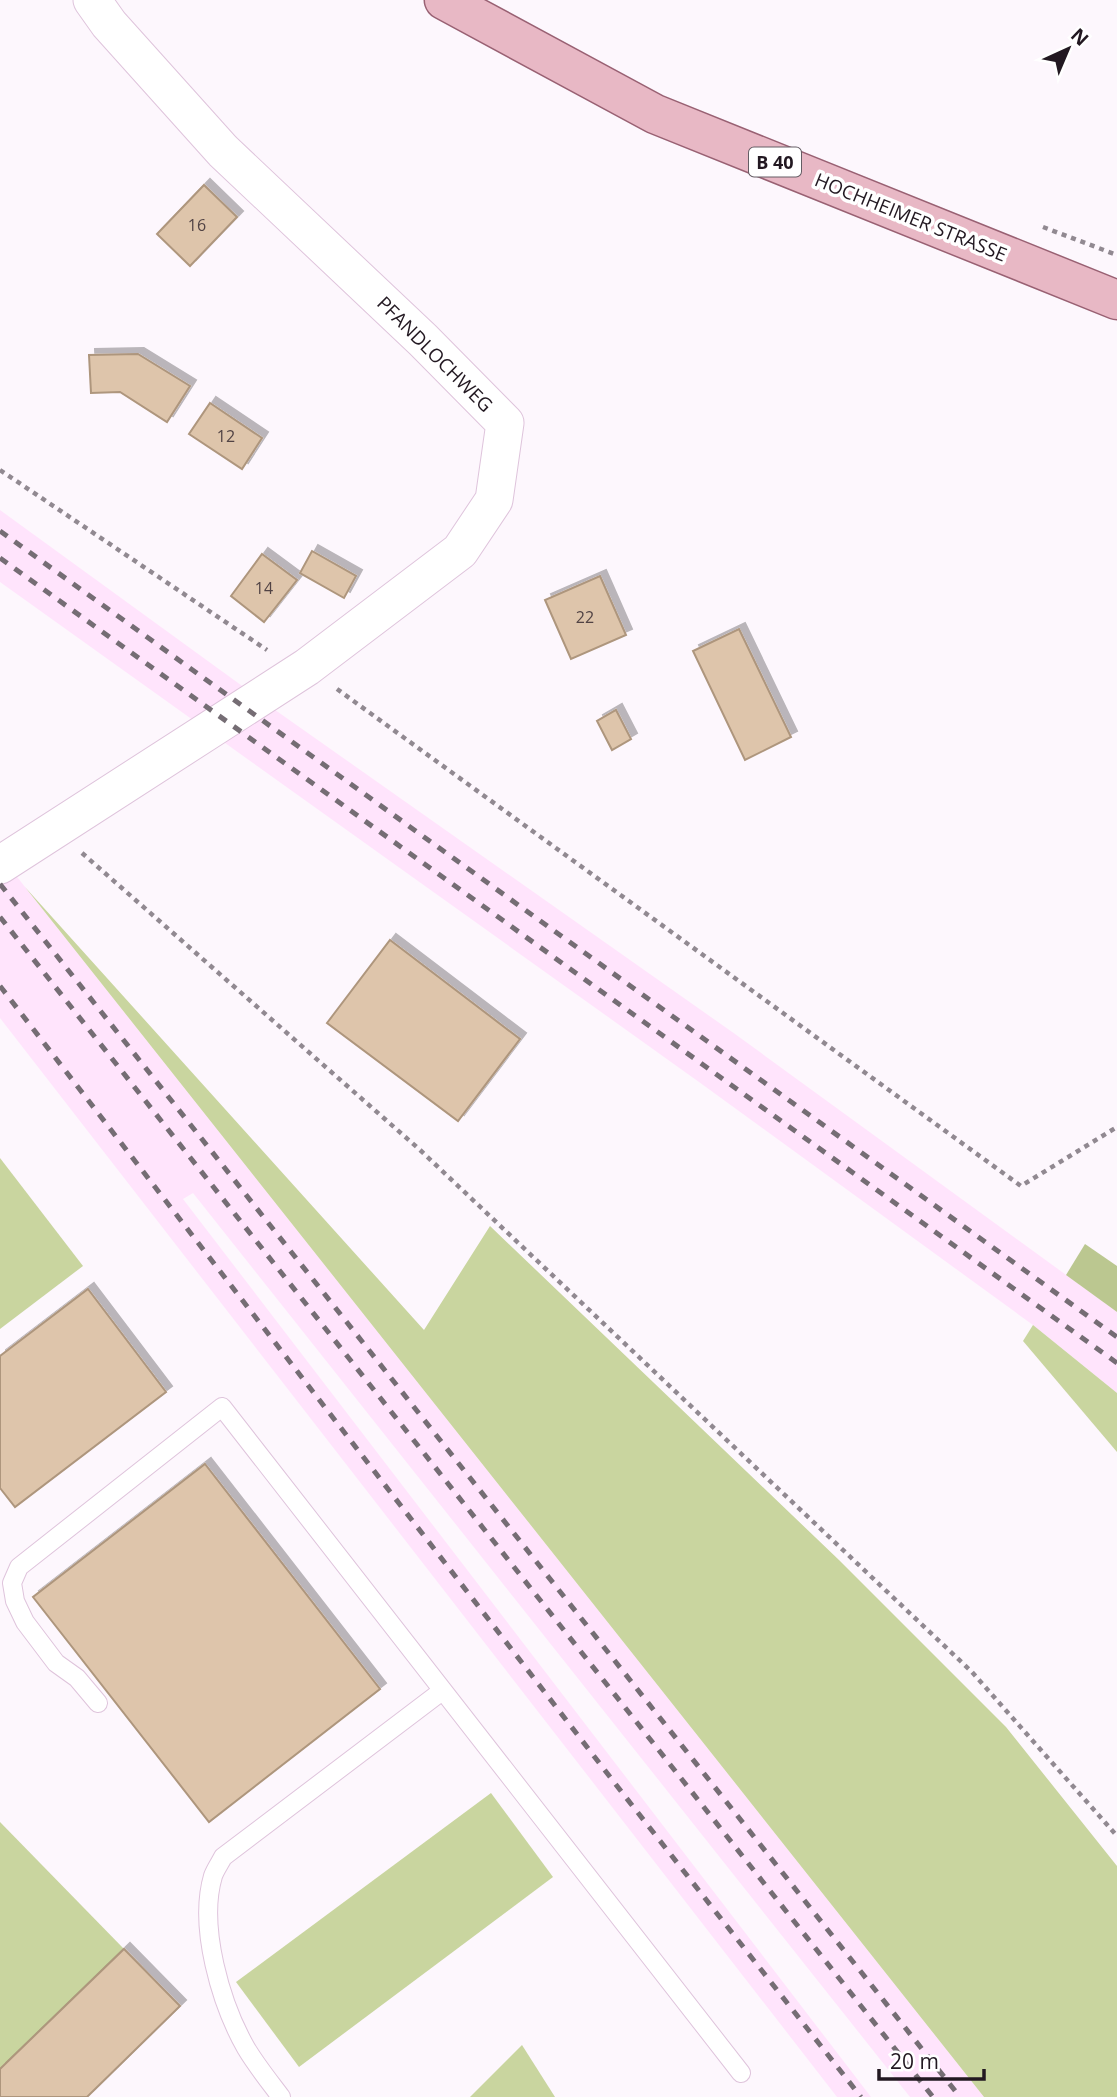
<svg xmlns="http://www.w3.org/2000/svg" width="1117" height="2097" font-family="'Open Sans',sans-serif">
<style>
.built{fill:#ffe4fc}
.green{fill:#c9d59f}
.forest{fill:#bbc790}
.building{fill:#dec5ab;stroke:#ae967d;stroke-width:2;filter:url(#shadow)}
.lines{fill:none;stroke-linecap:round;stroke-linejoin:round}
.lane-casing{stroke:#dfc4dc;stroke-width:20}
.street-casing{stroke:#dfc4dc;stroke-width:39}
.primary-casing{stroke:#996173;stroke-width:41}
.path{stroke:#918991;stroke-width:4.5;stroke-dasharray:5 5;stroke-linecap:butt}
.lane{stroke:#fff;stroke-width:18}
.street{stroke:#fff;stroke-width:37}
.primary{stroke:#e8b8c5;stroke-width:38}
.rail{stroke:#756d74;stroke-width:5;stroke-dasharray:9 9;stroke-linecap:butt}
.labels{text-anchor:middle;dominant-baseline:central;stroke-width:7;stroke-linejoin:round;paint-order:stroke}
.number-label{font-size:16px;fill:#514344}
.shield{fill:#fff;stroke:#645d64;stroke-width:2}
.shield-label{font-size:18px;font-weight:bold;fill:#221821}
.street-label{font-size:19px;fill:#221821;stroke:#fff}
</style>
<defs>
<filter id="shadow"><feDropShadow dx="6" dy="-6" stdDeviation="0" flood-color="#0004"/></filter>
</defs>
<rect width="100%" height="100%" fill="#fdf7fd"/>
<g class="built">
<path d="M 0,510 L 278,712 L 735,1034 L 1117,1312 L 1117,1393 L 1033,1325 L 699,1082 L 0,582 Z"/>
<path d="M 0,855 L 25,887 L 984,2097 L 910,2097 L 193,1193 L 183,1199 L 871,2097 L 837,2097 L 0,1018 Z"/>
</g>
<g class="green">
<path d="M 25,887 L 424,1330 L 490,1226 L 839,1560 L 1006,1727 L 1117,1866 L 1117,2097 L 984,2097 Z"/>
<path d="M 0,1158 L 83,1266 L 0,1329 Z"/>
<path d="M 1033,1325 L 1117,1393 L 1117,1452 L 1023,1341 Z"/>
<path d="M 491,1793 L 553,1877 L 299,2067 L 236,1982 Z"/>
<path d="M 0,1822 L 124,1949 L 0,2069 Z"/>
<path d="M 522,2045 L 555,2097 L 470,2097 Z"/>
</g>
<path class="forest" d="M 1085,1244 L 1117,1266 L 1117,1312 L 1066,1275 Z"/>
<g class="building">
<path d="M 204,185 L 237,217 L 190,266 L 157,234 Z"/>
<path d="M 138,354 L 190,386 L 167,422 L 120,392 L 91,393 L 89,355 Z"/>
<path d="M 210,403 L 262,438 L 242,469 L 189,434 Z"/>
<path d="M 312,551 L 356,576 L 344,598 L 300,573 Z"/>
<path d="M 262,554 L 297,580 L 264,622 L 231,596 Z"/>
<path d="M 600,576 L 626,635 L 571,659 L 545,600 Z"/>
<path d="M 739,629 L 791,737 L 745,760 L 693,651 Z"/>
<path d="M 616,710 L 631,739 L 612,750 L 597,721 Z"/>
<path d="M 390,940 L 520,1039 L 458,1121 L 327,1023 Z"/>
<path d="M 88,1289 L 166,1392 L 15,1507 L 0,1488 L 0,1356 Z"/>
<path d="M 205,1464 L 380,1689 L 209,1822 L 33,1597 Z"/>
<path d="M 124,1949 L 180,2006 L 87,2097 L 0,2097 L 0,2069 Z"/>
</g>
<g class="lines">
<g class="lane-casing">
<g id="lane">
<path d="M 98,1703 L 77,1678 L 56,1663 L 25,1622 L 15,1601 L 12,1583 L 19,1567 L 222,1407 L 741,2073"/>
<path d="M 281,2097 C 269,2081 256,2065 246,2048 C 221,2004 198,1927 213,1876 C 215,1870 220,1863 223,1857 L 442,1691"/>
</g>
</g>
<g class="street-casing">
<path id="street" d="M 0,865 L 307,667 L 460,551 L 494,500 L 505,423 L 423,340 L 223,151 L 109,24 L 92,0"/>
</g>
<g class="primary-casing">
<path id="primary" d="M 444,0 L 655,114 L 1117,300"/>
</g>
<g class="path">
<path d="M 1043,227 L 1117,255"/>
<path d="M 0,470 L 267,650"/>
<path d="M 337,689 L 1021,1186 L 1117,1127"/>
<path d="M 82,853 L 419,1149 L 972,1672 L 1117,1836"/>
</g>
<use href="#lane" class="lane"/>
<use href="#street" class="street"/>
<use href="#primary" class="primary"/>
<g class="rail">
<path d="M 0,531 L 1117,1337"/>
<path d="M 0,558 L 1117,1363"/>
<path d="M 0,884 L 960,2097"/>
<path d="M 0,917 L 933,2097"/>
<path d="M 0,986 L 624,1795 L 861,2097"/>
</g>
</g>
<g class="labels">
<g class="number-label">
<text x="197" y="225">16</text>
<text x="226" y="436">12</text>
<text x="264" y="588">14</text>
<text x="585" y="617">22</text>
</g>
<rect class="shield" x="749" y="147.5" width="52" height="29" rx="5"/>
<g class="shield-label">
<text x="775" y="162">B 40</text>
</g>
<g class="street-label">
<text transform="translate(911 217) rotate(22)">HOCHHEIMER STRASSE</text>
<text transform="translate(435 354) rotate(45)">PFANDLOCHWEG</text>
</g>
</g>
<g transform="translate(1068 49) rotate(44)" stroke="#ffffff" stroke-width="5" paint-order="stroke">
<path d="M0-5L12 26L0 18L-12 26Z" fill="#221821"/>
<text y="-10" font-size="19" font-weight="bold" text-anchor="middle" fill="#221821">N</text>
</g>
<path d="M879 2069v10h105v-10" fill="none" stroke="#221821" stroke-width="3.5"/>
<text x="890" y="2069" font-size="21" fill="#221821" stroke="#ffffff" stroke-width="5" paint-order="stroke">20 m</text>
</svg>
